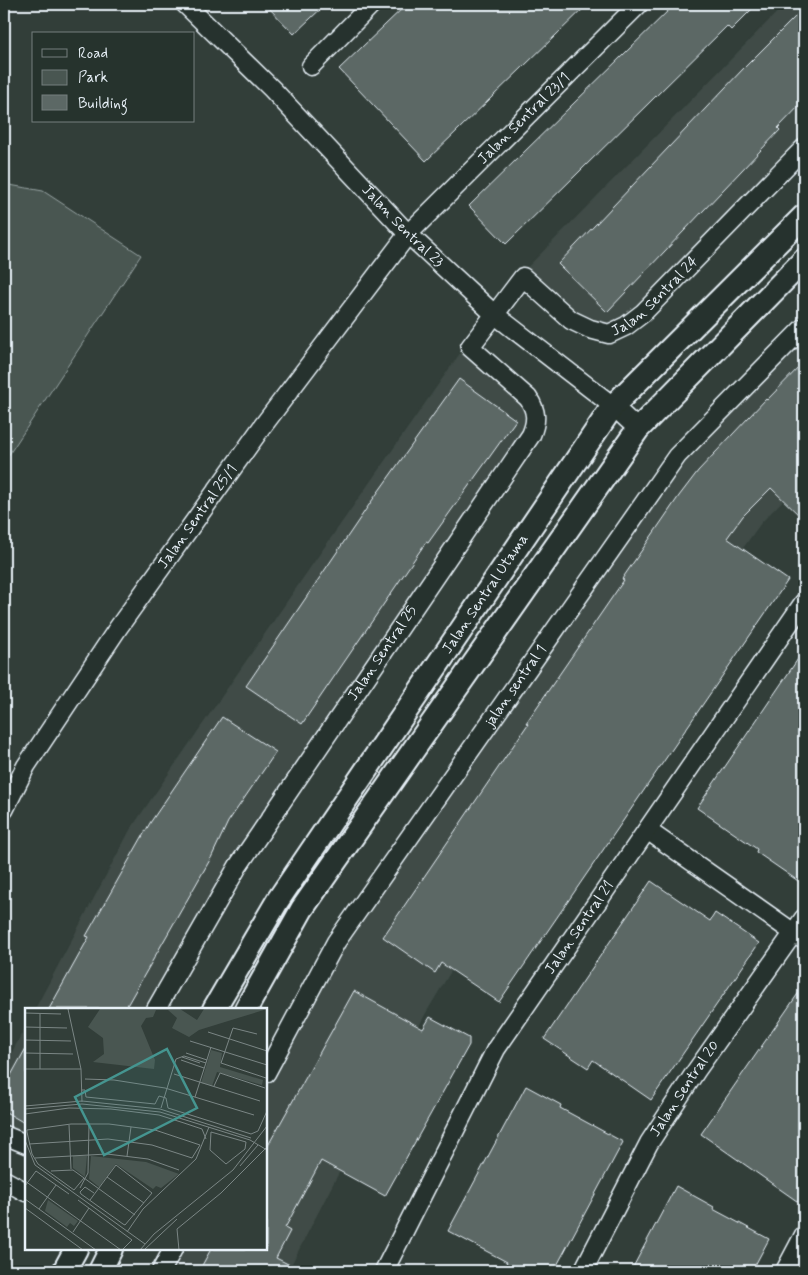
<svg xmlns="http://www.w3.org/2000/svg" width="808" height="1275" font-family="Mynerve,sans-serif">
<style>
.built{fill:#3f4b46}
.green{fill:#495651;stroke:#98a4a4}
.building{fill:#5c6865;stroke:#e8f1f8}
.lines{fill:none;stroke-linecap:round;stroke-linejoin:round}
.minor-casing{stroke:#e8f1f8;stroke-width:21}
.tertiary-casing{stroke:#e8f1f8;stroke-width:26}
.minor{stroke:#26332d;stroke-width:18}
.tertiary{stroke:#26332d;stroke-width:22}
.labels{text-anchor:middle;dominant-baseline:central;stroke-width:4.5;stroke-linejoin:round;paint-order:stroke}
.street-label{font-size:15px;fill:#e8f1f8;stroke:#26332d}
.inset-road{fill:none;stroke:#7b8685;stroke-width:1}
.view{fill:#459590;fill-opacity:0.15;stroke:#459590;stroke-width:2.5}
.inset-edge{fill:none;stroke:#e8f1f8;stroke-width:2.5}
</style>
<rect width="100%" height="100%" fill="#323e39"/>
<filter id="ink" filterUnits="userSpaceOnUse"><feTurbulence type="fractalNoise" baseFrequency=".02" numOctaves="2"/><feDisplacementMap in="SourceGraphic" scale="10" xChannelSelector="R" yChannelSelector="G"/><feConvolveMatrix kernelMatrix="1 2 1 2 8 2 1 2 1" color-interpolation-filters="sRGB"/></filter>
<g filter="url(#ink)">
<g class="built">
<path d="M 785,4 L 804,4 L 804,159 L 611,342 L 515,280 Z"/>
<path d="M 804,316 L 804,479 L 761,523 L 668,653 L 453,968 L 426,1013 L 333,1184 L 288,1271 L 154,1271 L 166,1249 L 266,1249 L 266,1058 L 671,451 Z"/>
<path d="M 463,349 L 532,393 L 541,403 L 543,415 L 243,871 L 165,1009 L 35,1009 L 130,830 L 314,562 Z"/>
<path d="M 26,1025 L 26,1152 L 4,1143 L 4,1068 Z"/>
</g>
<path class="green" d="M 4,184 L 43,191 L 141,255 L 4,462 Z"/>
<g class="building">
<path d="M 265,4 L 326,4 L 294,34 Z"/>
<path d="M 407,4 L 588,4 L 426,161 L 339,69 Z"/>
<path d="M 675,4 L 757,4 L 731,30 L 727,26 L 506,244 L 469,206 Z"/>
<path d="M 804,8 L 804,101 L 778,128 L 780,130 L 607,312 L 558,264 L 743,69 Z"/>
<path d="M 804,362 L 804,520 L 771,488 L 743,516 L 727,538 L 788,580 L 499,1002 L 441,963 L 435,973 L 383,937 L 528,724 L 526,723 L 624,580 L 622,579 L 679,496 L 698,471 L 766,399 L 767,400 Z"/>
<path d="M 459,379 L 516,420 L 428,543 L 426,542 L 302,724 L 246,686 L 371,502 Z"/>
<path d="M 804,650 L 804,885 L 756,852 L 757,849 L 697,808 Z"/>
<path d="M 222,717 L 276,752 L 228,822 L 211,858 L 125,1009 L 49,1009 L 89,937 L 86,936 L 150,823 Z"/>
<path d="M 651,881 L 710,921 L 715,913 L 759,943 L 651,1100 L 593,1060 L 588,1068 L 544,1039 Z"/>
<path d="M 804,985 L 804,1206 L 701,1134 Z"/>
<path d="M 354,991 L 423,1029 L 430,1017 L 469,1038 L 469,1045 L 385,1196 L 321,1161 L 285,1228 L 290,1231 L 276,1258 L 302,1271 L 199,1271 L 211,1249 L 266,1249 L 266,1149 Z"/>
<path d="M 26,1048 L 26,1124 L 4,1111 L 4,1088 Z"/>
<path d="M 526,1086 L 561,1105 L 560,1108 L 623,1142 L 554,1271 L 517,1271 L 505,1265 L 507,1262 L 448,1231 Z"/>
<path d="M 676,1186 L 714,1207 L 713,1209 L 769,1239 L 752,1271 L 631,1271 Z"/>
</g>
<g class="lines">
<g class="minor-casing">
<g id="minor">
<path id="s1" d="M 185,4 L 272,89 L 408,234 L 494,314 L 613,406 L 638,429"/>
<path d="M 311,66 L 372,4"/>
<path id="s2" d="M 4,810 L 26,766 L 118,628 L 262,427 L 408,234 L 639,4"/>
<path d="M 647,830 L 804,940"/>
<path id="s3" d="M 156,1009 L 238,866 L 531,435 C 537,421 537,411 528,398 L 470,347 L 523,277 L 571,320 L 590,329 L 609,334 L 626,326 L 643,313 L 804,148"/>
<path id="s4" d="M 266,1073 L 336,942 L 677,456 L 804,327"/>
<path d="M 4,1135 L 26,1144"/>
<path d="M 4,1180 L 26,1192"/>
<path d="M 161,1271 L 173,1249"/>
<path id="s5" d="M 384,1271 L 496,1049 L 804,602"/>
<path id="s6" d="M 583,1271 L 649,1143 L 696,1071 L 804,918"/>
<path d="M 785,1271 L 804,1235"/>
</g>
</g>
<g class="tertiary-casing">
<g id="tertiary">
<path id="s7" d="M 214,1009 L 278,900 L 613,406 L 804,216"/>
<path d="M 246,1009 L 302,909 L 638,429 L 804,260"/>
<path d="M 64,1271 L 76,1249"/>
<path d="M 100,1271 L 111,1249"/>
</g>
</g>
<use href="#minor" class="minor"/>
<use href="#tertiary" class="tertiary"/>
</g>
</g>
<g class="labels">
<g class="street-label">
<text stroke="none"><textPath href="#s2" startOffset="868">Jalan Sentral 23/1</textPath></text>
<text stroke="none"><textPath href="#s1" startOffset="311">Jalan Sentral 23</textPath></text>
<text stroke="none"><textPath href="#s3" startOffset="1055">Jalan Sentral 24</textPath></text>
<text stroke="none"><textPath href="#s2" startOffset="352">Jalan Sentral 25/1</textPath></text>
<text stroke="none"><textPath href="#s7" startOffset="496">Jalan Sentral Utama</textPath></text>
<text stroke="none"><textPath href="#s3" startOffset="422">Jalan Sentral 25</textPath></text>
<text stroke="none"><textPath href="#s4" startOffset="461">jalan sentral 1</textPath></text>
<text stroke="none"><textPath href="#s5" startOffset="396">Jalan Sentral 21</textPath></text>
<text stroke="none"><textPath href="#s6" startOffset="209">Jalan Sentral 20</textPath></text>
</g>
</g>
<g transform="translate(25 1008)">
<rect width="242" height="242" fill="#323e39"/>
<path d="M 75,1 L 155,1 L 172,12 L 179,1 L 242,1 L 174,22 L 164,29 L 147,20 L 152,10 L 143,2 L 131,2 L 128,9 L 121,10 L 116,18 L 130,52 L 129,61 L 68,54 L 79,46 L 78,30 L 63,19 ZM 186,42 L 197,45 L 195,59 L 238,72 L 237,77 L 192,64 L 187,78 L 176,75 ZM 48,148 L 62,148 L 60,169 L 48,160 ZM 66,148 L 121,154 L 154,166 L 136,180 L 131,178 L 128,181 L 91,156 L 74,179 L 64,171 ZM 23,192 L 53,213 L 49,218 L 45,215 L 42,219 L 20,203 Z" fill="#495651"/>
<path class="inset-road" d="M 43,1 L 56,61 L 57,94M 0,5 L 36,6M 15,6 L 15,61M 0,19 L 42,20M 183,24 L 242,43M 232,26 L 208,20 L 196,55 L 241,70M 0,32 L 46,33M 165,33 L 242,57M 0,45 L 48,46M 161,45 L 182,52M 157,49 L 175,55M 156,52 L 179,60M 0,61 L 56,61M 149,66 L 235,93M 60,71 L 89,72 L 140,80 L 229,107M 189,78 L 195,65 L 240,80M 57,82 L 60,82 L 61,89 L 130,96 L 134,88 L 141,90 L 143,100 L 226,126 L 233,123 L 242,103M 170,89 L 186,39M 0,98 L 57,93 L 135,101 L 226,130M 136,100 L 151,51 L 159,48 L 181,55M 0,101 L 57,96 L 135,104 L 225,132 L 242,142M 0,106 L 44,100 L 86,101 L 134,107 L 159,115 L 177,121 L 181,131M 44,117 L 46,161M 186,124 L 221,134 L 220,141 L 201,156 L 185,142 ZM 0,132 L 10,157 L 120,236M 4,136 L 83,131 L 127,137 L 167,150 L 175,137 L 130,122 L 84,116 L 46,116 L 2,122 L 2,124 L 7,146 L 13,156 L 49,182 L 59,170M 102,148 L 106,119M 10,150 L 82,146 L 123,151 L 154,162M 215,158 L 233,137M 26,163 L 48,162 L 110,207M 82,169 L 119,195M 0,173 L 96,242M 0,178 L 11,163 L 44,186M 55,180 L 63,165 L 64,116M 0,191 L 71,242M 53,192 L 107,232 L 97,242M 65,192 L 91,157 L 127,185 L 100,217 L 98,216 L 56,186 L 55,184 L 60,179 L 69,185M 0,200 L 58,242M 14,201 L 31,177M 48,224 L 64,200M 102,224 L 118,201 L 171,151 L 184,119M 115,242 L 129,226 L 208,162 L 242,118M 119,242 L 152,211M 154,242 L 152,221 L 196,185 L 241,140"/>
<path class="view" d="M 142,41 L 172,100 L 79,147 L 50,89 Z"/>
<rect width="242" height="242" class="inset-edge"/>
</g>
<rect width="808" height="1275" fill="none" stroke="#26332d" stroke-width="20"/>
<rect x="10" y="10" width="788" height="1255" fill="none" stroke="#e8f1f8" stroke-width="2" filter="url(#ink)"/>
<rect x="32" y="32" width="162" height="90" fill="#26332d" stroke="#747f7e"/>
<rect x="42" y="49" width="25" height="8" fill="#26332d" stroke="#747f7e"/>
<text x="78" y="58" font-size="15" fill="#e8f1f8">Road</text>
<rect x="42" y="70" width="25" height="15" fill="#495651" stroke="#747f7e"/>
<text x="78" y="82" font-size="15" fill="#e8f1f8">Park</text>
<rect x="42" y="95" width="25" height="15" fill="#5c6865" stroke="#747f7e"/>
<text x="78" y="108" font-size="15" fill="#e8f1f8">Building</text>
</svg>
